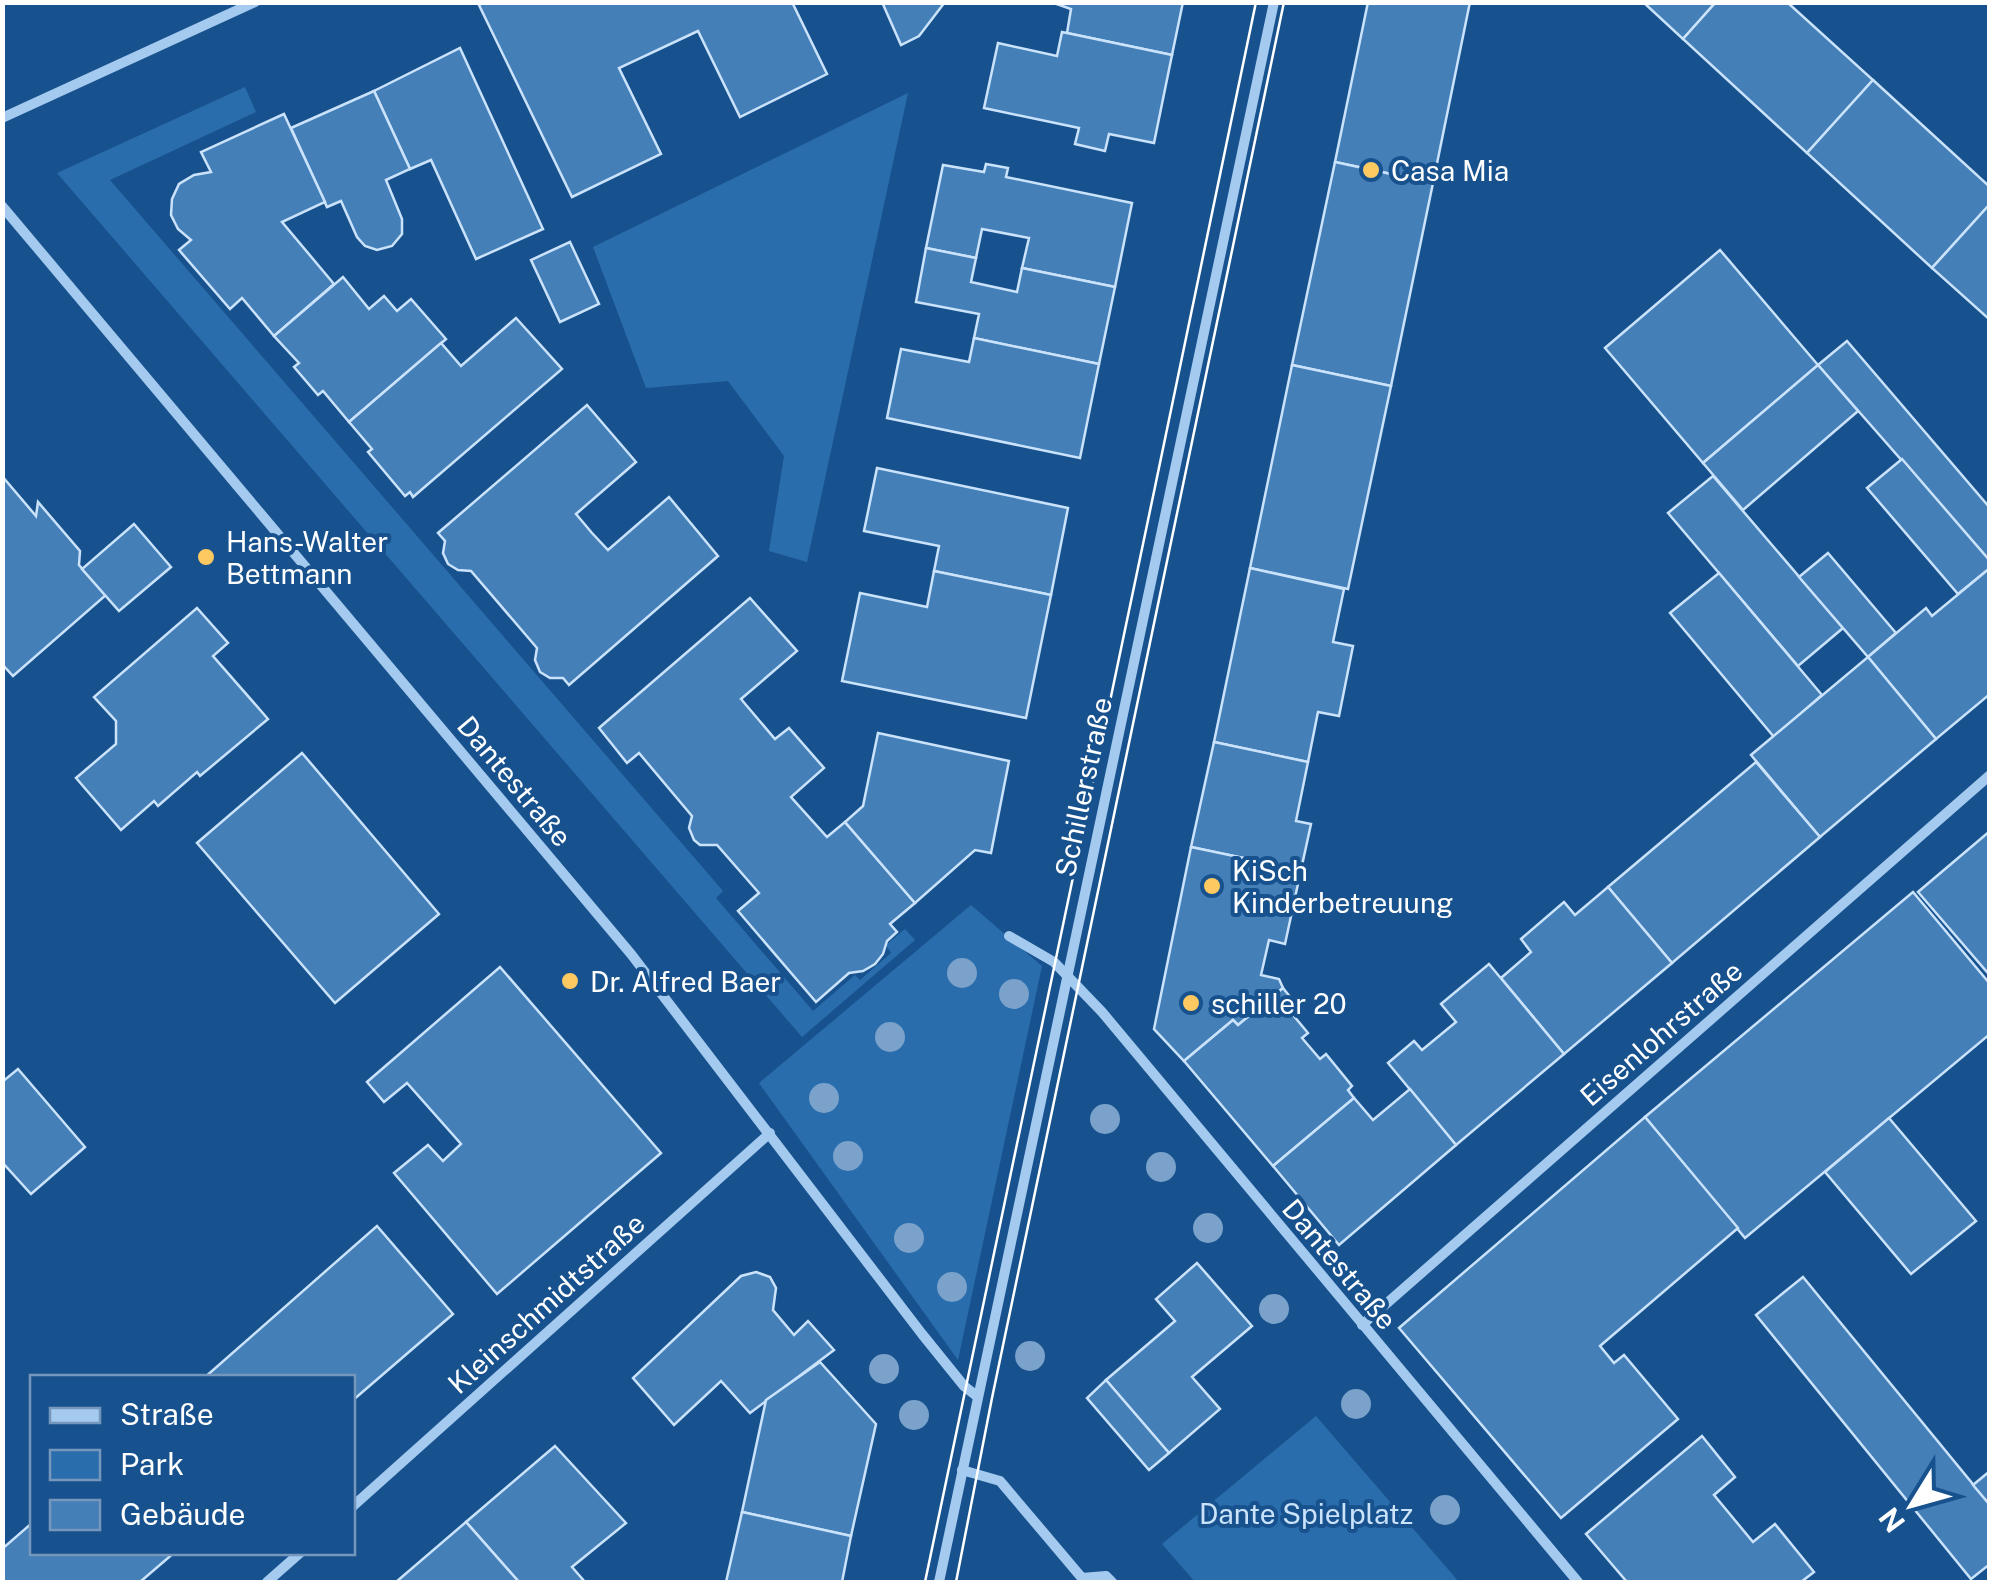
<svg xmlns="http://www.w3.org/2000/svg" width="1992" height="1585" font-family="'Public Sans',sans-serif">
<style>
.green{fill:#2a6dad}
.building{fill:#447fb8;stroke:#cae3fb;stroke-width:2.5}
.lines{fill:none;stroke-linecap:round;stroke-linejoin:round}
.minor{stroke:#a4caef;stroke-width:10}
.tram{stroke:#fff;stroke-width:2.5}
.tree{fill:#7aa2ca}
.poi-dot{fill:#ffc962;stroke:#18528e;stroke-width:4}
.labels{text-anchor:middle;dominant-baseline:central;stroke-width:8;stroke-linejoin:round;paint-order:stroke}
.poi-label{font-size:28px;fill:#fff;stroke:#18528e;text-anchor:start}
.street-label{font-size:28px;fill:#fff;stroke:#18528e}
.park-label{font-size:28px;fill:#cae3fb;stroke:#18528e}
</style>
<rect width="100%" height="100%" fill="#18528e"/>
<g class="green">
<path d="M 245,87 L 256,112 L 110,180 L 723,891 L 716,898 L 813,1011 L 855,975 L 860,980 L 891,953 L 886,945 L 905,929 L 915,940 L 802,1037 L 57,173 Z"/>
<path d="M 908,93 L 807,562 L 769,551 L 784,456 L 728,381 L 646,388 L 593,247 Z"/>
<path d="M 971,905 L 1042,966 L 958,1360 L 759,1083 Z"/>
<path d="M 1316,1416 L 1459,1582 L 1195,1582 L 1162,1544 Z"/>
</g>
<g class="building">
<path d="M 485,2 L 792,2 L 827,74 L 740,117 L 698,31 L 619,68 L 661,154 L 572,197 L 479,5 Z"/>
<path d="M 882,2 L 945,2 L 919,36 L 901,45 Z"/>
<path d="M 1051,2 L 1183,2 L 1172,55 L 1067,33 L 1071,9 Z"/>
<path d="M 1368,2 L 1470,2 L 1433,183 L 1335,162 Z"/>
<path d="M 1643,2 L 1716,2 L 1683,39 Z"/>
<path d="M 1716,2 L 1787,2 L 1873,80 L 1807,153 L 1683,39 Z"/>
<path d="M 1062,32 L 1172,55 L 1154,143 L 1109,134 L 1105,151 L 1075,144 L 1079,128 L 984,108 L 998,43 L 1057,56 Z"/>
<path d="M 460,48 L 543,229 L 476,259 L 431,160 L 410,169 L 374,91 Z"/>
<path d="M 1873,80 L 1990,187 L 1990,204 L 1932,268 L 1807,153 Z"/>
<path d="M 374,91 L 410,169 L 386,180 L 402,219 L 402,234 L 392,246 L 377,250 L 365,246 L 357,237 L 341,201 L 327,207 L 291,128 Z"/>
<path d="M 284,114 L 325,202 L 282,222 L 334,284 L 274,336 L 242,298 L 230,309 L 179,250 L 191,240 L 178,229 L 171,215 L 172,199 L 179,184 L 194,175 L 211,172 L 201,152 Z"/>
<path d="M 1335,162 L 1433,183 L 1391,386 L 1292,365 Z"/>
<path d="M 986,164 L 1008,168 L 1006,177 L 1132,203 L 1115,287 L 1022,268 L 1029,238 L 982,229 L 976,258 L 926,248 L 943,165 L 984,172 Z"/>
<path d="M 1990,204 L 1990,320 L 1932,268 Z"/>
<path d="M 570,242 L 599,304 L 560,322 L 531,260 Z"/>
<path d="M 926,248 L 976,258 L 971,282 L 1017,292 L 1022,268 L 1115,287 L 1099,364 L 974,338 L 979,314 L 916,302 Z"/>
<path d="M 1720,250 L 1818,365 L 1703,463 L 1605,348 Z"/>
<path d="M 343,277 L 369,309 L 384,296 L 397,311 L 411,299 L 446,339 L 349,422 L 323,391 L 318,395 L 294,367 L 299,363 L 274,336 Z"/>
<path d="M 516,318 L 562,369 L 413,497 L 410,492 L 405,496 L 368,452 L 372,449 L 349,422 L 441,343 L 461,366 Z"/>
<path d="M 974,338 L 1099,364 L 1080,458 L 887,418 L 901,349 L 969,362 Z"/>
<path d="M 1847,341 L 1990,508 L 1990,561 L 1818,365 Z"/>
<path d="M 1292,365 L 1391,386 L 1348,589 L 1250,568 Z"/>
<path d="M 1818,365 L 1858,411 L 1743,510 L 1703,463 Z"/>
<path d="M 587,405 L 636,462 L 576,514 L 592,533 L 608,550 L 669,497 L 718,556 L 569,685 L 563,678 L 550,678 L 540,672 L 535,660 L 537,648 L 471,571 L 458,570 L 448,564 L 443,553 L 445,541 L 438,533 Z"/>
<path d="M 1902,459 L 1990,561 L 1990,568 L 1958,594 L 1867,488 Z"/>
<path d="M 877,468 L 1068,508 L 1051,595 L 934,571 L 939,546 L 864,531 Z"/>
<path d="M 2,476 L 36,516 L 38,502 L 80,551 L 79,565 L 106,595 L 13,676 L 2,664 Z"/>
<path d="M 1713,476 L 1843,628 L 1798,666 L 1668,513 Z"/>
<path d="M 134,524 L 171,567 L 119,611 L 82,569 Z"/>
<path d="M 1828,553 L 1896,633 L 1868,657 L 1799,577 Z"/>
<path d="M 1250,568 L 1344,589 L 1333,642 L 1353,646 L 1339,716 L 1318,712 L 1308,762 L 1214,742 Z"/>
<path d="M 1990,568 L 1990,694 L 1936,739 L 1868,657 L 1926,608 L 1932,616 Z"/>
<path d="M 934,571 L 1051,595 L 1026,718 L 842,681 L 860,593 L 927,607 Z"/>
<path d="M 1719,573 L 1822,695 L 1774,737 L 1670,613 Z"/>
<path d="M 750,598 L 797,651 L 741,699 L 775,739 L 789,728 L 824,768 L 791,797 L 827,837 L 845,822 L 915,903 L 890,924 L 897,932 L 887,941 L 883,954 L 875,964 L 863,971 L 849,973 L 816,1002 L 738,911 L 759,893 L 717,845 L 700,845 L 694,840 L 689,828 L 692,816 L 639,753 L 627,763 L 599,728 Z"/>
<path d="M 197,608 L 228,643 L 213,656 L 268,719 L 200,776 L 197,772 L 158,806 L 154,801 L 121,830 L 76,778 L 116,744 L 116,721 L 94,697 Z"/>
<path d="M 1868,657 L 1936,739 L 1820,837 L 1751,755 Z"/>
<path d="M 878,733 L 1009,761 L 991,853 L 975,850 L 915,903 L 845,822 L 863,806 Z"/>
<path d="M 1214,742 L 1308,762 L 1296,821 L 1311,824 L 1301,870 L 1191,847 Z"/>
<path d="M 302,753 L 439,914 L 335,1003 L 197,843 Z"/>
<path d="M 1756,762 L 1820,837 L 1672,963 L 1608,887 Z"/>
<path d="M 1990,831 L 1990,970 L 1987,972 L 1918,892 Z"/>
<path d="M 1191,847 L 1301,870 L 1285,944 L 1269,940 L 1261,975 L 1279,979 L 1283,988 L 1238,1025 L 1233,1020 L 1184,1061 L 1154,1029 Z"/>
<path d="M 1608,887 L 1672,963 L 1564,1054 L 1501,978 L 1531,952 L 1521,939 L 1564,902 L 1575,915 Z"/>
<path d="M 1913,892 L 1990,984 L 1990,1034 L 1745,1238 L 1645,1117 Z"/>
<path d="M 1489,964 L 1564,1054 L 1456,1145 L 1388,1063 L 1414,1041 L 1422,1050 L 1456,1022 L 1441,1004 Z"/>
<path d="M 500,967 L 661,1153 L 497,1294 L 394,1173 L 428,1145 L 443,1161 L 461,1144 L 407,1083 L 384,1102 L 367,1082 Z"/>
<path d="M 1283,988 L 1295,1003 L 1288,1009 L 1308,1033 L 1302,1038 L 1320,1059 L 1326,1054 L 1352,1086 L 1348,1090 L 1354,1098 L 1273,1166 L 1184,1061 L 1233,1020 L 1238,1025 Z"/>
<path d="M 18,1069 L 85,1147 L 31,1194 L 2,1162 L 2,1082 Z"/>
<path d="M 1410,1089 L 1456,1145 L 1339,1245 L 1273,1166 L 1354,1098 L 1373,1120 Z"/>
<path d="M 1645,1117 L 1738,1228 L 1600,1346 L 1614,1363 L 1624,1355 L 1678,1419 L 1561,1518 L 1399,1328 Z"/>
<path d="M 1889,1118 L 1976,1221 L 1911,1274 L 1825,1172 Z"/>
<path d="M 377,1226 L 453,1314 L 352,1401 L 352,1378 L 204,1378 Z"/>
<path d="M 1197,1263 L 1252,1326 L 1192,1377 L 1220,1409 L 1169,1453 L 1106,1380 L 1175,1321 L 1156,1299 Z"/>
<path d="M 756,1272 L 770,1277 L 776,1288 L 773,1310 L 794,1335 L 808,1321 L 834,1350 L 750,1413 L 721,1381 L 674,1425 L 633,1378 L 741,1276 Z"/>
<path d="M 1803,1277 L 1990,1505 L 1990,1564 L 1971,1579 L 1756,1315 Z"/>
<path d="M 820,1362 L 876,1424 L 851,1536 L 742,1512 L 766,1400 Z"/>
<path d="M 1106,1380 L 1169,1453 L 1149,1470 L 1087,1398 Z"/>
<path d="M 1702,1436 L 1735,1477 L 1714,1495 L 1753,1542 L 1775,1524 L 1814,1572 L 1801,1582 L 1627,1582 L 1586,1534 Z"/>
<path d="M 555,1446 L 626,1523 L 572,1567 L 585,1582 L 519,1582 L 466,1522 Z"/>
<path d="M 1990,1471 L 1990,1505 L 1973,1485 Z"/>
<path d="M 742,1512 L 851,1536 L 842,1582 L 726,1582 Z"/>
<path d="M 466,1522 L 519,1582 L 396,1582 Z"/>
<path d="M 32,1523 L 32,1552 L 175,1552 L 140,1582 L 2,1582 L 2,1549 Z"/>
</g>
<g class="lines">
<g class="minor">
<path d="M 2,118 L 255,2"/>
<path d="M 2,206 L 631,954 L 922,1334 L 964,1386 L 978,1397"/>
<path d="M 1009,936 L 1054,962 L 1102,1012 L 1578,1582"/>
<path d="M 1362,1325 L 1990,775"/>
<path d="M 962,1470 L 1000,1481 L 1082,1578 L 1106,1576 L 1112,1582"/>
<path d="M 352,1507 L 770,1133"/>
<path d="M 267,1582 L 301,1552"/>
<path d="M 939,1582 L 1274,2"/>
</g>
<g class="tram">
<path d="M 925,1582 C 1035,1056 1147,529 1256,2"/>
<path d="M 956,1582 L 992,1398 L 1284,2"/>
</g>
</g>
<g class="tree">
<circle cx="962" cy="973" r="15"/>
<circle cx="1014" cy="994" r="15"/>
<circle cx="890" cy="1037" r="15"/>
<circle cx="824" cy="1098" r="15"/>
<circle cx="1105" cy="1119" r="15"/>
<circle cx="848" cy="1156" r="15"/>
<circle cx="1161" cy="1167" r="15"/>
<circle cx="1208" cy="1228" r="15"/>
<circle cx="909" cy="1238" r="15"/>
<circle cx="952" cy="1287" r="15"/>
<circle cx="1274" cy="1309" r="15"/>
<circle cx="1030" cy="1356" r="15"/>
<circle cx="884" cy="1369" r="15"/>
<circle cx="1356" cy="1404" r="15"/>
<circle cx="914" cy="1415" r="15"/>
<circle cx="1445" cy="1510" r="15"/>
</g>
<g class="poi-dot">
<circle cx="1371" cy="170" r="10"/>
<circle cx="206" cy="557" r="10"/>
<circle cx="1212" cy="886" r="10"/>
<circle cx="570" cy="981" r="10"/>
<circle cx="1191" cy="1003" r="10"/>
</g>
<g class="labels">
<g class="poi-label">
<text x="1391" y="170">Casa Mia</text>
<text x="226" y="541">Hans-Walter<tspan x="226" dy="32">Bettmann</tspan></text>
<text x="1232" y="870">KiSch<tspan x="1232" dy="32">Kinderbetreuung</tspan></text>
<text x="590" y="981">Dr. Alfred Baer</text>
<text x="1211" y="1003">schiller 20</text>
</g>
<g class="street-label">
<text transform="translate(515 781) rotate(50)">Dantestraße</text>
<text transform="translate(1083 787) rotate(-78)">Schillerstraße</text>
<text transform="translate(1661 1033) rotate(-41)">Eisenlohrstraße</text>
<text transform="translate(1340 1264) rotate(50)">Dantestraße</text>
<text transform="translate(546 1303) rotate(-42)">Kleinschmidtstraße</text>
</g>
<g class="park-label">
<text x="1306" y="1513">Dante Spielplatz</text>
</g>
</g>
<rect width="1992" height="1585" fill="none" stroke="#ffffff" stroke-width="10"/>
<rect x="30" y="1375" width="325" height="180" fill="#18528e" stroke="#7497bb" stroke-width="2.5"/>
<rect x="50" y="1408" width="50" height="15" fill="#a4caef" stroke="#7497bb" stroke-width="2.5"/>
<text x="120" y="1425" font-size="30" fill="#ffffff">Straße</text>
<rect x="50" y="1450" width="50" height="30" fill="#2a6dad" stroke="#7497bb" stroke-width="2.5"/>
<text x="120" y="1475" font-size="30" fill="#ffffff">Park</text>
<rect x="50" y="1500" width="50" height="30" fill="#447fb8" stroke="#7497bb" stroke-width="2.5"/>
<text x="120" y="1525" font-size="30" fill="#ffffff">Gebäude</text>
<g transform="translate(1912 1505) rotate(233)" stroke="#18528e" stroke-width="8" paint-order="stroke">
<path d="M0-8L18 38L0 25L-18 38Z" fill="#ffffff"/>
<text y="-15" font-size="28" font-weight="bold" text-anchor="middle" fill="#ffffff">N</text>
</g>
</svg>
